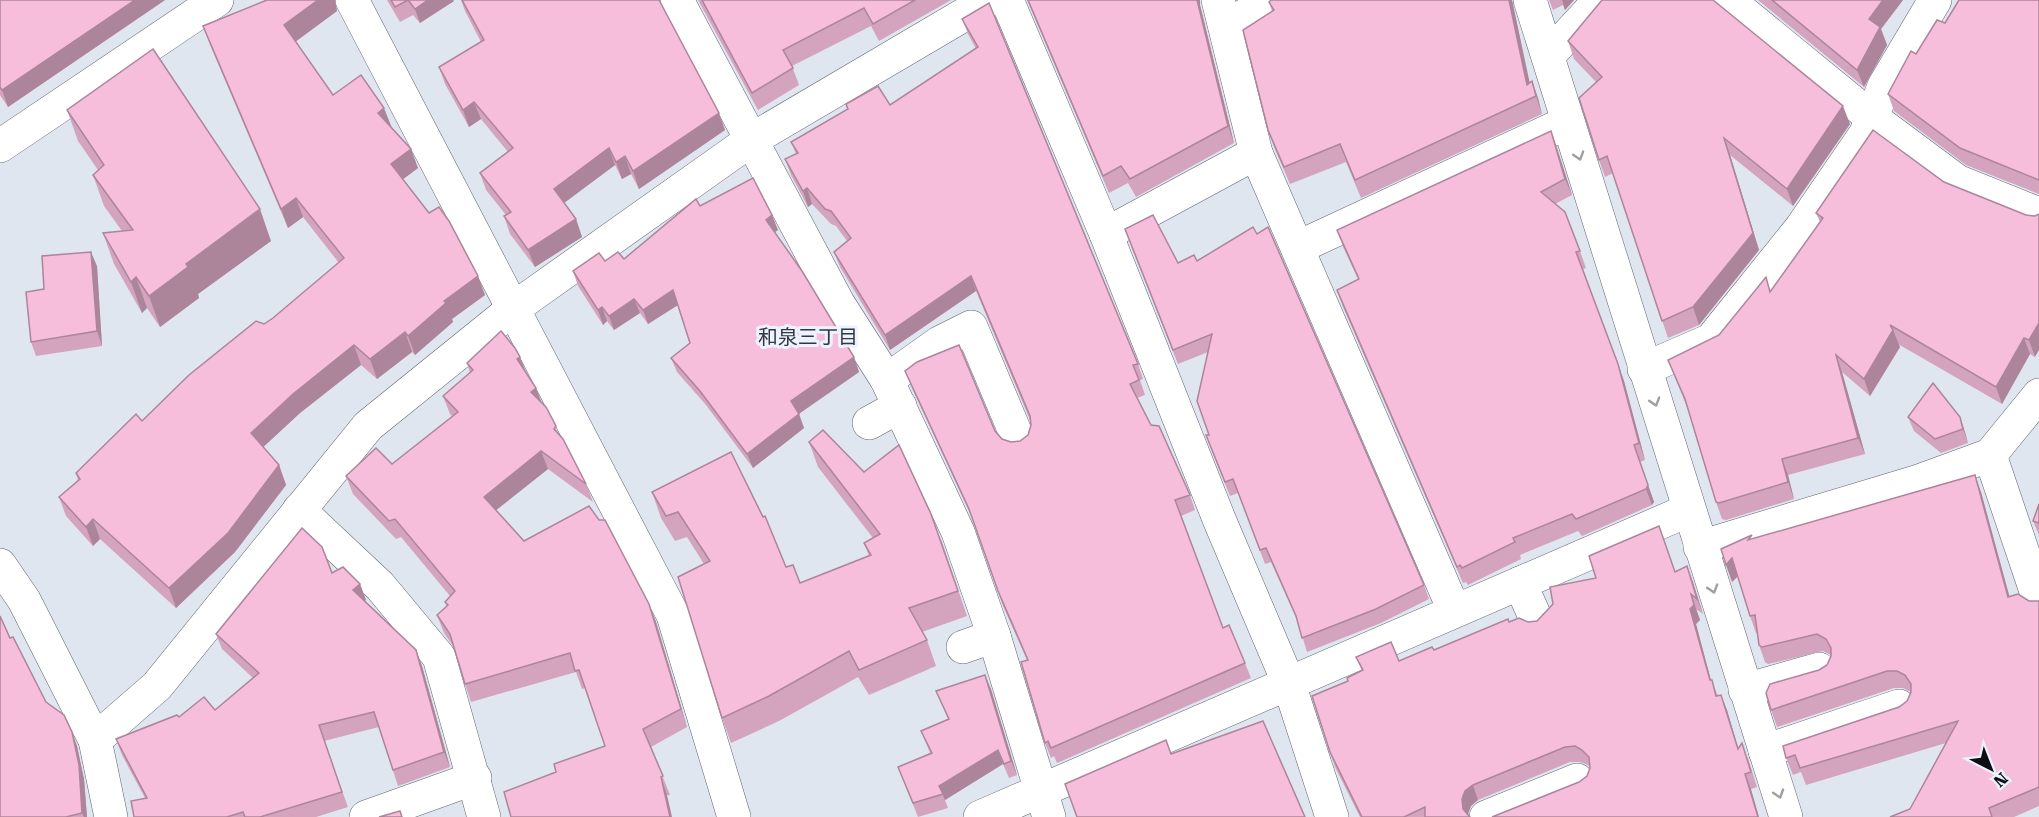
<svg xmlns="http://www.w3.org/2000/svg" width="2039" height="817" font-family="'Roboto Serif','Noto Sans JP',serif">
<style>
.lines{fill:none;stroke-linecap:round;stroke-linejoin:round}
.minor-casing{stroke:#5f646d;stroke-width:34}
.minor{stroke:#fff;stroke-width:33}
.wall{fill:#d4a3bd}
.shaded-wall{fill:#ad859a}
.building{fill:#f7bedc;stroke:#ad859a;stroke-width:1.5}
.oneway{stroke:#9e9fa0}
.labels{text-anchor:middle;dominant-baseline:central;stroke-width:6;stroke-linejoin:round;paint-order:stroke}
.neighbourhood-label{font-size:20px;fill:#333840;stroke:#edf3fe}
</style>
<rect width="100%" height="100%" fill="#e0e6f0"/>
<g class="lines">
<g class="minor-casing">
<g id="minor">
<path d="M 352,0 L 673,615 L 734,817"/>
<path d="M 677,0 L 838,303 L 887,380 L 958,532 L 994,636 L 1049,817"/>
<path d="M 1007,0 L 1106,234 L 1219,519 L 1289,684 L 1332,817"/>
<path d="M 1218,0 L 1256,153 L 1454,610"/>
<path d="M 1530,0 L 1786,817"/>
<path d="M 1728,0 L 1871,117 L 1957,181 L 2039,214"/>
<path d="M 1225,27 L 1271,0"/>
<path d="M 1548,56 L 1600,0"/>
<path d="M 0,146 L 217,0"/>
<path d="M 1106,234 L 1256,153"/>
<path d="M 1299,247 L 1568,122"/>
<path d="M 1644,369 L 1711,340 L 1801,228 L 1866,133 L 1884,86 L 1935,0"/>
<path d="M 887,380 L 939,343 L 971,327 L 1018,439"/>
<path d="M 869,423 L 900,406"/>
<path d="M 1990,455 L 2039,600"/>
<path d="M 299,510 L 380,586 L 439,657 L 484,817"/>
<path d="M 1700,547 L 1919,481 L 1990,455 L 2039,395"/>
<path d="M 0,565 L 24,600 L 95,740 L 111,817"/>
<path d="M 1520,583 L 1536,619"/>
<path d="M 963,647 L 994,636"/>
<path d="M 1745,690 L 1819,669"/>
<path d="M 95,740 L 157,686 L 368,426 L 514,308 L 751,140 L 989,0"/>
<path d="M 1765,751 L 1899,706"/>
<path d="M 366,817 L 475,778"/>
<path d="M 980,817 L 1689,510"/>
<path d="M 1486,817 L 1577,780"/>
</g>
</g>
<use href="#minor" class="minor"/>
</g>
<g class="wall">
<path d="M 0,0 L 165,0 L 8,107 L 0,95 Z"/>
<path d="M 266,0 L 335,0 L 337,11 L 295,42 L 333,95 L 391,127 L 418,168 L 403,179 L 485,295 L 452,319 L 453,322 L 415,355 L 412,352 L 377,379 L 361,365 L 300,413 L 263,447 L 279,465 L 286,485 L 235,552 L 176,608 L 100,539 L 93,546 L 66,516 L 59,497 L 78,481 L 76,473 L 273,318 L 339,263 L 303,217 L 288,228 L 210,45 L 203,26 Z"/>
<path d="M 387,0 L 453,0 L 454,1 L 420,23 L 413,15 L 400,22 Z"/>
<path d="M 461,0 L 659,0 L 725,130 L 639,189 L 631,174 L 622,179 L 615,165 L 564,203 L 576,219 L 582,237 L 535,267 L 510,234 L 504,216 L 506,215 L 486,190 L 480,173 L 508,152 L 481,119 L 469,127 L 445,84 L 439,67 L 481,42 L 465,11 Z"/>
<path d="M 698,0 L 951,0 L 879,41 L 871,26 L 792,66 L 799,85 L 758,110 Z"/>
<path d="M 1027,0 L 1200,0 L 1200,5 L 1234,143 L 1136,197 L 1128,183 L 1109,193 Z"/>
<path d="M 1271,0 L 1512,0 L 1529,83 L 1532,81 L 1538,98 L 1542,114 L 1361,198 L 1346,162 L 1290,184 L 1274,147 L 1268,130 L 1272,11 L 1269,2 Z"/>
<path d="M 1549,0 L 1574,0 L 1565,10 L 1563,5 L 1553,10 Z"/>
<path d="M 1758,0 L 1903,0 L 1881,29 L 1887,45 L 1864,87 Z"/>
<path d="M 2039,0 L 2039,194 L 1966,165 L 1894,111 L 1888,94 L 1916,54 L 1945,23 Z"/>
<path d="M 989,3 L 1138,364 L 1143,379 L 1140,380 L 1145,395 L 1137,398 L 1151,425 L 1190,495 L 1195,510 L 1181,516 L 1223,628 L 1245,663 L 1251,678 L 1057,763 L 1054,756 L 1051,758 L 1045,743 L 1027,660 L 1003,606 L 974,522 L 911,386 L 905,371 L 995,431 L 1002,439 L 1011,442 L 1020,441 L 1028,435 L 1031,425 L 1030,420 L 976,291 L 890,350 L 840,267 L 834,252 L 847,241 L 836,226 L 831,224 L 812,204 L 808,207 L 791,175 L 785,159 L 796,154 L 791,142 L 847,109 L 846,104 L 890,105 L 976,49 L 968,34 L 962,19 Z"/>
<path d="M 1568,41 L 1850,124 L 1793,206 L 1730,155 L 1759,250 L 1699,325 L 1668,338 L 1613,173 L 1605,177 L 1599,160 L 1596,82 L 1574,59 Z"/>
<path d="M 67,110 L 271,241 L 198,294 L 199,298 L 160,327 L 147,308 L 142,313 L 114,264 L 103,233 L 122,231 L 104,206 L 93,175 L 98,170 L 78,141 Z"/>
<path d="M 1551,131 L 1572,195 L 1555,204 L 1580,251 L 1586,268 L 1583,269 L 1624,381 L 1645,460 L 1640,462 L 1654,502 L 1652,505 L 1582,536 L 1578,531 L 1520,555 L 1521,559 L 1468,585 L 1466,582 L 1463,583 L 1343,307 L 1337,290 L 1358,279 L 1343,247 L 1337,230 Z"/>
<path d="M 1944,182 L 2026,215 L 2035,357 L 2030,354 L 2002,404 L 1898,344 L 1900,347 L 1870,396 L 1842,372 L 1865,454 L 1788,475 L 1794,499 L 1726,520 L 1722,519 L 1716,502 L 1687,407 L 1668,360 L 1719,335 L 1771,291 L 1820,222 L 1816,213 Z"/>
<path d="M 700,206 L 778,230 L 774,232 L 854,357 L 859,372 L 799,414 L 804,428 L 753,468 L 706,405 L 677,372 L 671,358 L 690,343 L 678,305 L 648,324 L 640,313 L 614,330 L 607,321 L 603,325 L 578,286 L 573,271 L 605,261 L 624,259 Z"/>
<path d="M 1130,243 L 1178,263 L 1197,261 L 1424,585 L 1429,599 L 1381,623 L 1307,652 L 1298,622 L 1271,562 L 1265,564 L 1238,493 L 1230,496 L 1211,449 L 1209,435 L 1208,352 L 1178,364 Z"/>
<path d="M 97,266 L 102,346 L 36,356 L 31,342 L 44,289 Z"/>
<path d="M 520,357 L 525,371 L 541,402 L 586,484 L 593,502 L 548,469 L 496,510 L 524,541 L 649,604 L 656,622 L 687,727 L 651,747 L 670,795 L 667,795 L 556,772 L 605,746 L 585,688 L 582,689 L 576,672 L 471,702 L 465,684 L 455,649 L 444,633 L 437,615 L 447,607 L 445,602 L 450,596 L 401,537 L 396,539 L 353,494 L 346,476 L 392,464 L 452,416 L 450,414 L 443,396 L 470,373 L 467,363 Z"/>
<path d="M 1908,417 L 1960,417 L 1968,443 L 1941,453 L 1914,431 Z"/>
<path d="M 809,442 L 864,472 L 941,539 L 967,616 L 922,632 L 927,640 L 936,666 L 869,695 L 858,677 L 779,721 L 731,743 L 722,718 L 704,564 L 687,537 L 675,541 L 661,518 L 652,492 L 800,583 L 869,556 L 864,543 L 873,538 L 818,467 Z"/>
<path d="M 1981,492 L 2009,596 L 2029,601 L 2039,601 L 2039,806 L 2014,817 L 1890,817 L 1910,809 L 1946,743 L 1806,785 L 1801,772 L 1793,775 L 1786,758 L 1899,707 L 1907,701 L 1911,692 L 1903,688 L 1894,688 L 1777,727 L 1771,710 L 1819,670 L 1827,665 L 1831,655 L 1823,651 L 1768,664 L 1765,662 L 1759,645 L 1757,633 L 1756,633 L 1750,616 L 1738,576 L 1732,582 L 1753,538 Z"/>
<path d="M 2039,504 L 2039,535 L 2033,521 Z"/>
<path d="M 1687,566 L 1703,614 L 1696,609 L 1700,620 L 1696,624 L 1711,680 L 1718,696 L 1727,710 L 1738,748 L 1748,758 L 1757,787 L 1751,789 L 1579,782 L 1587,776 L 1590,767 L 1588,765 L 1580,762 L 1570,762 L 1478,800 L 1471,806 L 1468,814 L 1470,817 L 1360,817 L 1335,767 L 1330,752 L 1348,681 L 1362,671 L 1356,657 L 1399,661 L 1434,650 L 1509,622 L 1528,622 L 1537,621 L 1675,572 Z"/>
<path d="M 332,573 L 360,584 L 366,600 L 365,601 L 416,650 L 422,666 L 450,767 L 398,786 L 379,727 L 324,741 L 348,807 L 316,817 L 134,817 L 145,798 L 122,755 L 116,739 L 179,717 L 215,710 L 253,678 L 222,649 L 216,634 Z"/>
<path d="M 10,638 L 46,702 L 77,746 L 84,779 L 87,817 L 0,817 Z"/>
<path d="M 985,675 L 1017,775 L 1009,778 L 1003,764 L 945,800 L 948,808 L 918,817 L 898,767 L 930,753 L 921,731 L 948,719 L 936,691 Z"/>
</g>
<g class="shaded-wall">
<path d="M 135,0 L 165,0 L 8,107 L 2,90 Z"/>
<path d="M 318,0 L 335,0 L 337,11 L 291,45 L 284,25 Z"/>
<path d="M 428,0 L 453,0 L 454,1 L 420,23 L 415,9 Z"/>
<path d="M 1197,0 L 1200,0 L 1200,5 L 1234,143 L 1228,126 Z"/>
<path d="M 1509,0 L 1512,0 L 1533,98 L 1527,85 Z"/>
<path d="M 1562,0 L 1574,0 L 1565,10 Z"/>
<path d="M 1883,0 L 1903,0 L 1881,29 L 1887,45 L 1864,87 L 1857,70 L 1869,19 Z"/>
<path d="M 1532,81 L 1538,98 L 1542,114 L 1536,96 Z"/>
<path d="M 474,102 L 481,119 L 469,127 L 463,110 Z"/>
<path d="M 1843,106 L 1850,124 L 1793,206 L 1787,189 Z"/>
<path d="M 384,108 L 392,128 L 378,113 Z"/>
<path d="M 719,113 L 725,130 L 639,189 L 633,171 Z"/>
<path d="M 1551,131 L 1557,148 L 1572,195 L 1565,179 Z"/>
<path d="M 1724,138 L 1730,155 L 1759,250 L 1699,325 L 1693,307 Z"/>
<path d="M 609,148 L 615,165 L 560,206 L 554,189 Z"/>
<path d="M 411,149 L 418,168 L 398,183 L 391,164 Z"/>
<path d="M 625,156 L 631,174 L 622,179 L 616,162 Z"/>
<path d="M 807,188 L 812,204 L 808,207 L 803,191 Z"/>
<path d="M 296,198 L 303,217 L 288,228 L 281,209 Z"/>
<path d="M 260,209 L 271,241 L 198,294 L 199,298 L 160,327 L 149,296 L 186,264 Z"/>
<path d="M 772,215 L 778,230 L 771,235 L 766,220 Z"/>
<path d="M 576,219 L 582,237 L 535,267 L 528,250 Z"/>
<path d="M 91,252 L 97,266 L 102,346 L 97,331 Z"/>
<path d="M 478,276 L 485,295 L 452,319 L 453,322 L 415,355 L 408,336 L 444,301 Z"/>
<path d="M 971,276 L 976,291 L 890,350 L 885,335 Z"/>
<path d="M 136,277 L 147,308 L 142,313 L 131,282 Z"/>
<path d="M 673,290 L 678,305 L 648,324 L 643,310 Z"/>
<path d="M 634,299 L 640,313 L 614,330 L 609,316 Z"/>
<path d="M 602,307 L 607,321 L 603,325 L 598,310 Z"/>
<path d="M 2039,323 L 2039,350 L 2035,357 L 2029,340 Z"/>
<path d="M 1893,330 L 1900,347 L 1870,396 L 1864,379 Z"/>
<path d="M 405,332 L 412,352 L 377,379 L 370,359 Z"/>
<path d="M 2024,338 L 2030,354 L 2002,404 L 1996,387 Z"/>
<path d="M 354,345 L 361,365 L 300,413 L 258,452 L 251,433 L 293,394 Z"/>
<path d="M 1836,355 L 1842,372 L 1865,454 L 1858,438 Z"/>
<path d="M 520,357 L 527,375 L 517,359 Z"/>
<path d="M 854,357 L 859,372 L 797,415 L 791,401 Z"/>
<path d="M 1618,364 L 1624,381 L 1645,460 L 1639,443 Z"/>
<path d="M 536,388 L 543,406 L 531,392 Z"/>
<path d="M 799,414 L 804,428 L 753,468 L 747,454 Z"/>
<path d="M 1960,417 L 1965,432 L 1968,443 L 1963,429 Z"/>
<path d="M 1634,445 L 1654,502 L 1652,505 L 1646,489 Z"/>
<path d="M 541,451 L 548,469 L 490,515 L 484,497 Z"/>
<path d="M 1782,459 L 1788,475 L 1794,499 L 1788,482 Z"/>
<path d="M 279,465 L 286,485 L 235,552 L 176,608 L 169,588 Z"/>
<path d="M 1975,475 L 1981,492 L 2014,613 L 2008,597 Z"/>
<path d="M 93,519 L 100,539 L 93,546 L 86,527 Z"/>
<path d="M 1732,558 L 1739,575 L 1732,582 L 1726,565 Z"/>
<path d="M 1687,566 L 1693,582 L 1703,614 L 1697,599 Z"/>
<path d="M 360,584 L 366,600 L 359,605 L 353,590 Z"/>
<path d="M 1691,594 L 1700,620 L 1696,624 L 1715,696 L 1710,680 L 1690,609 Z"/>
<path d="M 649,604 L 656,622 L 687,727 L 681,709 Z"/>
<path d="M 416,650 L 422,666 L 450,767 L 444,752 Z"/>
<path d="M 985,675 L 991,689 L 1017,775 L 1011,761 Z"/>
<path d="M 1721,695 L 1727,710 L 1743,765 L 1738,749 Z"/>
<path d="M 72,732 L 77,746 L 84,779 L 87,817 L 84,817 L 82,813 Z"/>
<path d="M 998,750 L 1003,764 L 945,800 L 939,786 Z"/>
<path d="M 1745,774 L 1751,789 L 1759,817 L 1758,817 Z"/>
<path d="M 661,777 L 667,795 L 672,817 L 670,817 Z"/>
<path d="M 1473,785 L 1478,800 L 1471,806 L 1468,814 L 1468,817 L 1463,809 L 1462,799 L 1465,791 Z"/>
</g>
<g class="building">
<path d="M 0,0 L 135,0 L 2,90 L 0,87 Z"/>
<path d="M 267,0 L 318,0 L 284,25 L 333,95 L 361,75 L 384,108 L 378,113 L 411,149 L 391,164 L 429,213 L 439,207 L 449,221 L 478,276 L 444,301 L 446,303 L 408,336 L 405,332 L 370,359 L 354,345 L 293,394 L 251,433 L 279,465 L 228,533 L 169,588 L 93,519 L 86,527 L 59,497 L 80,479 L 76,473 L 136,414 L 142,421 L 189,375 L 256,321 L 264,324 L 273,318 L 344,258 L 296,198 L 281,209 L 203,26 Z"/>
<path d="M 391,0 L 428,0 L 415,9 L 408,0 L 395,7 Z"/>
<path d="M 462,0 L 659,0 L 719,113 L 633,171 L 625,156 L 616,162 L 609,148 L 554,189 L 576,219 L 528,250 L 504,216 L 511,212 L 480,173 L 513,148 L 474,102 L 463,110 L 439,67 L 484,40 Z"/>
<path d="M 702,0 L 915,0 L 873,24 L 864,8 L 783,50 L 793,68 L 752,93 Z"/>
<path d="M 1028,0 L 1197,0 L 1228,126 L 1130,179 L 1121,166 L 1103,176 Z"/>
<path d="M 1271,0 L 1509,0 L 1527,85 L 1532,81 L 1536,96 L 1355,180 L 1340,144 L 1284,167 L 1268,130 L 1243,30 L 1274,10 L 1269,2 Z"/>
<path d="M 1602,0 L 1713,0 L 1843,106 L 1787,189 L 1724,138 L 1753,233 L 1693,307 L 1662,321 L 1607,156 L 1599,160 L 1579,98 L 1602,77 L 1568,41 Z"/>
<path d="M 1772,0 L 1883,0 L 1869,19 L 1880,27 L 1857,70 Z"/>
<path d="M 1959,0 L 2039,0 L 2039,180 L 1960,148 L 1888,94 L 1911,51 L 1916,54 L 1937,20 L 1945,23 Z"/>
<path d="M 989,3 L 1138,364 L 1133,365 L 1139,380 L 1130,384 L 1151,425 L 1159,426 L 1190,495 L 1175,500 L 1223,628 L 1229,625 L 1245,663 L 1051,748 L 1048,741 L 1045,743 L 1021,662 L 1028,660 L 998,591 L 969,509 L 905,371 L 917,362 L 959,345 L 995,431 L 1002,439 L 1011,442 L 1020,441 L 1028,435 L 1031,425 L 1030,416 L 971,276 L 885,335 L 834,252 L 851,238 L 831,211 L 825,209 L 807,188 L 803,191 L 785,159 L 798,153 L 791,142 L 848,109 L 846,104 L 878,86 L 890,105 L 978,47 L 962,19 Z"/>
<path d="M 153,49 L 260,209 L 186,264 L 188,267 L 149,296 L 136,277 L 131,282 L 103,233 L 133,230 L 93,175 L 104,165 L 67,110 Z"/>
<path d="M 1873,130 L 1944,182 L 2026,215 L 2035,216 L 2039,214 L 2039,323 L 2029,340 L 2024,338 L 1996,387 L 1890,325 L 1893,330 L 1864,379 L 1836,355 L 1858,438 L 1782,459 L 1788,482 L 1719,503 L 1716,502 L 1685,399 L 1668,360 L 1719,335 L 1766,277 L 1770,292 L 1823,218 L 1816,213 Z"/>
<path d="M 1551,131 L 1565,179 L 1541,192 L 1565,212 L 1580,251 L 1576,252 L 1618,364 L 1639,443 L 1634,445 L 1648,485 L 1646,489 L 1576,519 L 1572,514 L 1513,538 L 1515,542 L 1462,568 L 1460,565 L 1457,567 L 1337,290 L 1359,279 L 1337,230 Z"/>
<path d="M 753,178 L 772,215 L 766,220 L 802,271 L 854,357 L 791,401 L 799,414 L 747,454 L 700,391 L 671,358 L 690,343 L 673,290 L 643,310 L 634,299 L 609,316 L 602,307 L 598,310 L 573,271 L 599,253 L 605,261 L 618,252 L 624,259 L 696,199 L 700,206 Z"/>
<path d="M 1153,215 L 1178,263 L 1194,255 L 1197,261 L 1253,227 L 1257,234 L 1268,227 L 1424,585 L 1376,609 L 1302,638 L 1296,616 L 1266,548 L 1260,550 L 1233,479 L 1225,482 L 1206,435 L 1209,435 L 1197,401 L 1212,334 L 1173,350 L 1125,229 Z"/>
<path d="M 91,252 L 97,331 L 31,342 L 26,292 L 44,289 L 42,256 Z"/>
<path d="M 501,331 L 515,348 L 520,357 L 517,359 L 536,388 L 531,392 L 546,407 L 556,426 L 554,429 L 563,439 L 586,484 L 541,451 L 484,497 L 524,541 L 589,506 L 599,520 L 605,520 L 649,604 L 681,709 L 643,729 L 663,776 L 661,777 L 670,817 L 511,817 L 504,792 L 556,772 L 554,764 L 605,746 L 579,670 L 575,671 L 570,653 L 465,684 L 450,634 L 437,615 L 448,605 L 445,602 L 455,591 L 395,519 L 389,521 L 346,476 L 376,448 L 392,464 L 458,412 L 443,396 L 473,370 L 467,363 Z"/>
<path d="M 1933,383 L 1960,417 L 1963,429 L 1935,439 L 1908,417 Z"/>
<path d="M 823,430 L 864,472 L 899,445 L 931,514 L 958,591 L 909,608 L 927,640 L 859,670 L 849,651 L 769,696 L 722,718 L 678,577 L 710,561 L 678,512 L 666,516 L 652,492 L 731,452 L 763,517 L 765,516 L 786,567 L 793,565 L 800,583 L 871,555 L 864,543 L 880,534 L 809,442 Z"/>
<path d="M 1975,475 L 2008,597 L 2018,594 L 2029,601 L 2039,601 L 2039,787 L 1989,808 L 1992,817 L 1890,817 L 1910,809 L 1958,721 L 1800,768 L 1795,755 L 1786,758 L 1783,746 L 1899,707 L 1907,701 L 1911,692 L 1911,684 L 1905,675 L 1897,671 L 1887,671 L 1771,710 L 1766,693 L 1770,684 L 1819,670 L 1827,665 L 1831,656 L 1831,648 L 1826,639 L 1817,634 L 1762,647 L 1759,645 L 1755,615 L 1750,616 L 1732,558 L 1726,565 L 1721,549 L 1752,535 L 1748,540 Z"/>
<path d="M 2039,504 L 2039,523 L 2033,521 Z"/>
<path d="M 1659,526 L 1675,572 L 1687,566 L 1697,599 L 1691,594 L 1694,605 L 1690,609 L 1710,680 L 1712,680 L 1716,696 L 1721,695 L 1738,749 L 1742,743 L 1751,772 L 1745,774 L 1758,817 L 1492,817 L 1579,782 L 1587,776 L 1590,768 L 1589,757 L 1582,750 L 1575,746 L 1565,747 L 1473,785 L 1465,791 L 1462,799 L 1463,809 L 1469,816 L 1470,817 L 1425,817 L 1425,807 L 1404,817 L 1362,817 L 1330,752 L 1312,696 L 1348,681 L 1347,678 L 1363,670 L 1356,657 L 1391,642 L 1399,661 L 1432,647 L 1434,650 L 1508,619 L 1509,622 L 1519,618 L 1528,622 L 1537,621 L 1553,604 L 1550,587 L 1596,578 L 1589,556 Z"/>
<path d="M 302,528 L 322,547 L 332,573 L 343,567 L 360,584 L 353,590 L 416,650 L 444,752 L 393,770 L 374,712 L 319,725 L 342,792 L 260,817 L 245,817 L 243,812 L 227,817 L 134,817 L 131,801 L 147,798 L 116,739 L 177,715 L 179,717 L 204,697 L 215,710 L 259,673 L 216,634 Z"/>
<path d="M 0,616 L 10,638 L 13,637 L 46,702 L 64,715 L 72,732 L 79,765 L 82,813 L 66,817 L 0,817 Z"/>
<path d="M 985,675 L 1011,761 L 1004,764 L 998,750 L 939,786 L 943,794 L 913,803 L 898,767 L 932,753 L 921,731 L 949,719 L 936,691 Z"/>
<path d="M 1263,721 L 1305,817 L 1077,817 L 1065,784 L 1166,740 L 1171,754 Z"/>
<path d="M 400,811 L 402,817 L 379,817 Z"/>
</g>
<defs><path id="oneway-chevron" d="M-2-3.5L2.5 0L-2 3.5" fill="none" stroke-width="1.6" stroke-linecap="round" stroke-linejoin="round" transform="scale(1.5)"/></defs>
<g class="oneway">
<use href="#oneway-chevron" transform="translate(1579 156) rotate(73)"/>
<use href="#oneway-chevron" transform="translate(1655 402) rotate(73)"/>
<use href="#oneway-chevron" transform="translate(1713 589) rotate(73)"/>
<use href="#oneway-chevron" transform="translate(1779 794) rotate(72)"/>
</g>
<g class="labels">
<g class="neighbourhood-label">
<text x="808" y="337">和泉三丁目</text>
</g>
</g>
<g transform="translate(1991 769) rotate(138)" stroke="#edf3fe" stroke-width="4.5" paint-order="stroke">
<path d="M0-4.5L10 22L0 15L-10 22Z" fill="#0d0f12"/>
<text y="-9" font-size="16" font-weight="bold" text-anchor="middle" fill="#0d0f12">N</text>
</g>
</svg>
